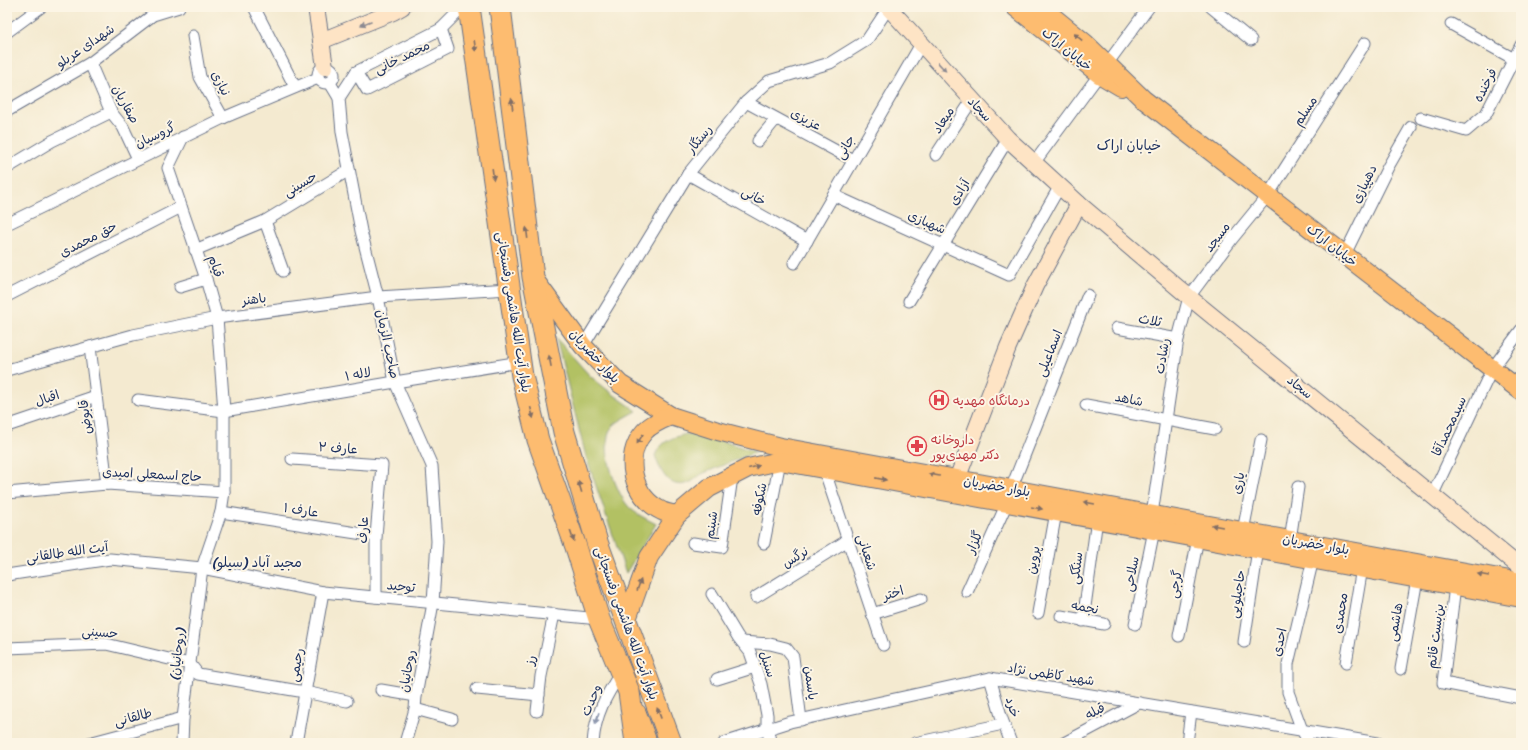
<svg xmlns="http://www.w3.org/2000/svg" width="1528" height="750" font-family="Sriracha,'Playpen Sans Arabic',sans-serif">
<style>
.green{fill:#b2c164;stroke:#667861}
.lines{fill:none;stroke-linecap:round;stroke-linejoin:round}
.street-casing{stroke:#677086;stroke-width:13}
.secondary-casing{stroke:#677086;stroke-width:18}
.primary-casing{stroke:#677086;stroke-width:20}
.highway-casing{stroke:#677086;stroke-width:23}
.street{stroke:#fff;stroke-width:11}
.secondary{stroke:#fee4c5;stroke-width:16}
.primary{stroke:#fdbc6f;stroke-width:18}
.highway{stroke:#fdbc6f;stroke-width:21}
.oneway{fill:#8c8a92}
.oneway2{fill:#816e66}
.oneway3{fill:#8d97ae}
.labels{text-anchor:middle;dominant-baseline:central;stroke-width:4;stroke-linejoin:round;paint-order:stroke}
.street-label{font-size:13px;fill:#1b2f5e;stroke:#fcf5e5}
.health-label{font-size:13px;fill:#be3a42;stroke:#fcf5e5;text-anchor:start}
.neighbourhood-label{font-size:14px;fill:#1b2f5e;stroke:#fcf5e5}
</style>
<rect width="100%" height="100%" fill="#fcf5e5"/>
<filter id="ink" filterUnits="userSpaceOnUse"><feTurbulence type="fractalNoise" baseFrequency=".025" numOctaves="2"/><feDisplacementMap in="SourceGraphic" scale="8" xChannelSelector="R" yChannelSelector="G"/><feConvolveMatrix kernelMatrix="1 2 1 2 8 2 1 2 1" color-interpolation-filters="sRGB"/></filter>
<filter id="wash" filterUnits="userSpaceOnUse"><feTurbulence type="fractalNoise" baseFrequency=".012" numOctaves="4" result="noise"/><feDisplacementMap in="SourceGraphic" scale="16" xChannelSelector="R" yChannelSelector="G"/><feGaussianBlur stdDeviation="0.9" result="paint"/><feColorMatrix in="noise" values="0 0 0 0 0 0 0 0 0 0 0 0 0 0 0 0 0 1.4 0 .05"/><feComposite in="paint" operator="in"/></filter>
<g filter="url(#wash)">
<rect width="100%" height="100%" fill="#f4ead0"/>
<g class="green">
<path d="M 556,338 L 590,376 L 610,392 L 637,411 C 630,415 619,420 613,426 C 598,442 615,491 628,506 C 635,514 647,519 656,524 L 626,573 L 586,457 Z"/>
<path d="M 686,434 L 701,434 L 756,452 C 738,459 721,466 704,473 C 699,475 696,479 691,482 C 670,492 660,472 655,455 C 662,441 671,438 686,434 Z"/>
</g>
</g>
<g filter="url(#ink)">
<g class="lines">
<g class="street-casing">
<g id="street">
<path d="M 254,7 L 295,87"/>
<path d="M 1211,7 L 1251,40"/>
<path d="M 1451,24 L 1514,59"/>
<path d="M 7,32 L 41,7"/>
<path d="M 193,36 L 200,77 L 223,118"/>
<path d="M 90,63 L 111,112 L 123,127 L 138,159"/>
<circle cx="326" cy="75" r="8"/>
<path d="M 356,72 L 367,90 L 448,49 L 441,29"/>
<path d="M 330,83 L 339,98 L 342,132 L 361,231 L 378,297 L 395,382 L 432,466 L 437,541 L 433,603 L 416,696 L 415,709 L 405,743"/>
<path d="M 339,98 L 356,72 L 441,29 L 463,7"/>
<path d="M 746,102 L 853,160"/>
<path d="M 7,111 L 90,63 L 153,15 L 179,7"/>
<path d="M 1421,118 L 1466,131 L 1486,114 L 1521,45"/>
<path d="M 758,141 L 776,119"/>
<path d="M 936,155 L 972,100"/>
<path d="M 1034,163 L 1149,7"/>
<path d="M 7,168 L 52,141 L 111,112"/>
<path d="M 688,174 L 807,241"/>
<path d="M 833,195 L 1009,275 L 1060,186"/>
<path d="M 265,221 L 283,271"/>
<path d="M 7,224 L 223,118 L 318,78"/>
<path d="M 195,250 L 265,221 L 349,170"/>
<path d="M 1345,254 L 1388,167 L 1411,127"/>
<path d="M 794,263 L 921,44"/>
<path d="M 180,287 L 206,279"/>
<path d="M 7,296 L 181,207"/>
<path d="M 909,301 L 1008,139"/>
<path d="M 1117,328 L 1178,339"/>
<path d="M 583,346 L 688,174 L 746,102 L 769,81 L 830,63 L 867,40 L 889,7"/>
<path d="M 90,347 L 107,484"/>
<path d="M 7,370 L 133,335 L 217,318 L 378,297 L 509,289"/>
<path d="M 138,400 L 224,411 L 395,382 L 520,362"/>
<path d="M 1086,405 L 1215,429"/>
<path d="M 7,426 L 96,396"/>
<path d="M 292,459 L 382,465 L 376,536 L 376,597"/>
<path d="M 824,469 L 883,645"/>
<path d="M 1011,489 L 1088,295"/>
<path d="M 7,493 L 107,484 L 224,492"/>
<path d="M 1432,496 L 1492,369 L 1521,330"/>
<path d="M 221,512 L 376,536"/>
<path d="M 1152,514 L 1178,339 L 1189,297 L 1232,239 L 1268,195 L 1365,43"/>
<path d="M 1243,531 L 1261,440"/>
<path d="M 1290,540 L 1298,487"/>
<path d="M 693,543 L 722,547 L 732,477"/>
<path d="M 764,543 L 780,461"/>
<path d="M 7,575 L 110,559 L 202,568 L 323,592 L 599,619"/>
<path d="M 1455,586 L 1443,683 L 1521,698"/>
<path d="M 967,592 L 1007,503"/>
<path d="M 712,594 L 738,637 L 750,652 L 761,684 L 767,715 L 767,729 L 771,743"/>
<path d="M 756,597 L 848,540"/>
<path d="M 1038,613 L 1056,512"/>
<path d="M 872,614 L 921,599"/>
<path d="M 1061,616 L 1104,624"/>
<path d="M 1083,621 L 1097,519"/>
<path d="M 1135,624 L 1154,530"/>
<path d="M 1179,636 L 1198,538"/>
<path d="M 742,642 L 770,644 L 786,648 L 793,657 L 801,720"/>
<path d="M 1244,642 L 1258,549"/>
<path d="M 7,648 L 106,644 L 190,664 L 198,674 L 305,692 L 347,701"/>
<path d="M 1346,663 L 1362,568"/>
<path d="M 1401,669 L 1417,579"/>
<path d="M 990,678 L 1002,719 L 1011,743"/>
<path d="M 717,679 L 755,667"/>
<path d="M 477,689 L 539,695"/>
<path d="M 381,690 L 416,696"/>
<path d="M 415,709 L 452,719"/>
<path d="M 537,711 L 541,676 L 554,614"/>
<path d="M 89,743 L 183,718"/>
<path d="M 182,743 L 183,718 L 202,568 L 221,512 L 224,492 L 224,411 L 217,318 L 206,279 L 168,168 L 183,137"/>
<path d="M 296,743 L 323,592"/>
<path d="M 593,743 C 595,714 606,696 621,672"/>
<path d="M 724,743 L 790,722 L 990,678 L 1378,743"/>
<path d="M 915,743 L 1003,724"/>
<path d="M 1064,743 L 1139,703"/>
<path d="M 1187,743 L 1191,712"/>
<path d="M 1309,743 L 1302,730 L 1288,692 L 1288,664 L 1313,559"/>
</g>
</g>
<g class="secondary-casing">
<g id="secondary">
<path d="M 316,7 L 325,67"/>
<path d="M 888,7 L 1008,139 L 1079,204 L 1189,297 L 1521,568"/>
<path d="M 321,41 L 393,12 L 402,7"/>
<path d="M 957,479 L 1008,347 L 1035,286 L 1079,204"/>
</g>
</g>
<g class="primary-casing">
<g id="primary">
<path d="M 1015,7 L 1099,74 L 1121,87"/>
<path d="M 1041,7 L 1085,43 L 1143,99 L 1521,391"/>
<path d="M 534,279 L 583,346 L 620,384 L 671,416 L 718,431 L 781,447 L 1521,582"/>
<path d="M 671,416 C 661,420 651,424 644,432 C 623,456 632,497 662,511 C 666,513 672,514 677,515"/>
<path d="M 626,622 L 649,557 L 677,515 L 709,488 L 748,468 L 780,461 L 1521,598"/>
<path d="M 637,713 L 648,743"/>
</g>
</g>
<g class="highway-casing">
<g id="highway">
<path d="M 469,7 L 522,376 L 538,440 L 576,547 L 599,619 L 629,692 L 636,743"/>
<path d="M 500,7 L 533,277 L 564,432 L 597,542 L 671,743"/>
</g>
</g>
<use href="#street" class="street"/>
<use href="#secondary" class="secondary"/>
<use href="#primary" class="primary"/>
<use href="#highway" class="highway"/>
</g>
<defs><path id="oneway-solid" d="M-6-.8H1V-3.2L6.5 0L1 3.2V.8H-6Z"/></defs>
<g class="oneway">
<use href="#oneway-solid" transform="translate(366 23) rotate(158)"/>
<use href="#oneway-solid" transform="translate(942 67) rotate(47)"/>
</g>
<g class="oneway2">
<use href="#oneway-solid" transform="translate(1078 37) rotate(-141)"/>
<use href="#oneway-solid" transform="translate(475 46) rotate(82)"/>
<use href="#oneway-solid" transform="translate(512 104) rotate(-97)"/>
<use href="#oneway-solid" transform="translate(493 174) rotate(82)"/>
<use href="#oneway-solid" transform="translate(527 233) rotate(-97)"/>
<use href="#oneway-solid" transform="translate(550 361) rotate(-101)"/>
<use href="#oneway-solid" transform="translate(532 413) rotate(76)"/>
<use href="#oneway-solid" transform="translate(640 439) rotate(122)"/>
<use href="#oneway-solid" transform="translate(754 467) rotate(-15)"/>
<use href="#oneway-solid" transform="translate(934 475) rotate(-170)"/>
<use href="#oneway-solid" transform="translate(881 479) rotate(11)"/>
<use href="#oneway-solid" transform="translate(580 487) rotate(-107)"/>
<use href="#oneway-solid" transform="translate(1089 503) rotate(-170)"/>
<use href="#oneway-solid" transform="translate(1037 508) rotate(10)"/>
<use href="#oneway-solid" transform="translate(1217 526) rotate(-170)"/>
<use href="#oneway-solid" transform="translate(572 536) rotate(71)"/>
<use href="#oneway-solid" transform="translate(1483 575) rotate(-170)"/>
<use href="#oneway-solid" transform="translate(639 585) rotate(-71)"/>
<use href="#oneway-solid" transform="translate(659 713) rotate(-111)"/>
</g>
<use class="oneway3" href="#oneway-solid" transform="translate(597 718) rotate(109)"/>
</g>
<defs>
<g id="hospital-ring" transform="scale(1)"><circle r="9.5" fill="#fcf5e5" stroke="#e0444e" stroke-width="1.5"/><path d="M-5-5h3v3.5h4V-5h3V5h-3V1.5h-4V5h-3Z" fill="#e0444e"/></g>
<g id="pharmacy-ring" transform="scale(1)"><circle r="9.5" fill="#fcf5e5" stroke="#e0444e" stroke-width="1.5"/><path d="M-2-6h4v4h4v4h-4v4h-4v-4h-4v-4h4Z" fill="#e0444e"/></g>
</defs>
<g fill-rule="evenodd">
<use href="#hospital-ring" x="939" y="400"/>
<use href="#pharmacy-ring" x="917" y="446"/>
</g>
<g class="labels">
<g class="street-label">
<text transform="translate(85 46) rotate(-34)">شهدای عربلو</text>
<text transform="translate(1067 49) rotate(39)">خیابان اراک</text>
<text transform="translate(402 57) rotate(-26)">محمد خانی</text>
<text transform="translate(221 83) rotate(63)">نیازی</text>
<text transform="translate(1485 85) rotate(-63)">فرخنده</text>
<text transform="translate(126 104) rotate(61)">صفاریان</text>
<text transform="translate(980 109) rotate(47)">سجاد</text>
<text transform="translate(1305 111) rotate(-57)">مسلم</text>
<text transform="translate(806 119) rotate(28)">عزیزی</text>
<text transform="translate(943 120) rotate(-57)">میعاد</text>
<text transform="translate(155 135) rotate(-25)">گروسیان</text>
<text transform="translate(699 139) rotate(-51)">رستگار</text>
<text transform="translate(845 147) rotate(-60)">جانی</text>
<text transform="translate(300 184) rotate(-31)">حسینی</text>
<text transform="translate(1364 184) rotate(-64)">دهپیازی</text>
<text transform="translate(959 192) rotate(-59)">آزادی</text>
<text transform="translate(754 196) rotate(29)">خانی</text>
<text transform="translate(927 222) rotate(24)">شهبازی</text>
<text transform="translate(1217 237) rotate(-53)">مسجد</text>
<text transform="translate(88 239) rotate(-27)">حق محمدی</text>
<text transform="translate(1332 245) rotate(38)">خیابان اراک</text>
<text transform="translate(216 266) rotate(71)">قیام</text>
<text transform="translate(254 299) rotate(-7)">باهنر</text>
<text transform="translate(514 312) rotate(81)">بلوار آیت الله هاشمی رفسنجانی</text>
<text transform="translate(1150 320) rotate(10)">ثلاث</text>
<text transform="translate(388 344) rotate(78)">صاحب الزمان</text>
<text transform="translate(1049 353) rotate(-68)">اسماعیلی</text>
<text transform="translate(595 356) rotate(48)">بلوار خضریان</text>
<text transform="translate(1162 356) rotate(-81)">رشادت</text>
<text transform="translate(358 374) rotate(-10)">لاله ۱</text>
<text transform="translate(1300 387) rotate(39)">سجاد</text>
<text transform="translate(47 398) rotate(-19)">اقبال</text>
<text transform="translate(1129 399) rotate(11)">شاهد</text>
<text transform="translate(85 417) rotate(-97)">قابوض</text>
<text transform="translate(1449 426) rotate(-65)">سیدمحمدآقا</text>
<text transform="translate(338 448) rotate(4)">عارف ۲</text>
<text transform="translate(152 474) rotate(3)">حاج اسمعلی امیدی</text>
<text transform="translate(1238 483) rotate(-79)">یاری</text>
<text transform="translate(997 486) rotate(10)">بلوار خضریان</text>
<text transform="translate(759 499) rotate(-79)">شکوفه</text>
<text transform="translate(301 510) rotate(9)">عارف ۱</text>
<text transform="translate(711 525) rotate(-82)">شبنم</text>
<text transform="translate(363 530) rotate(-87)">عارف</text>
<text transform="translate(974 542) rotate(-66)">گلزار</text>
<text transform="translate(1316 544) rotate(10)">بلوار خضریان</text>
<text transform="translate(67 552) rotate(-8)">آیت الله طالقانی</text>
<text transform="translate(867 552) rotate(72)">شعبانی</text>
<text transform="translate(795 557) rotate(-32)">نرگس</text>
<text transform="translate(1033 560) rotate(-80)">پروین</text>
<text transform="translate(1076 568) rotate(-83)">سنگکی</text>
<text transform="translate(1131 574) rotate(-79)">سلاحی</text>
<text transform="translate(1175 584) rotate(-79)">گرجی</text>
<text transform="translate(401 586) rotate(5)">توحید</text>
<text transform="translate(893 593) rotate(-17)">اختر</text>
<text transform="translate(1237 594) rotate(-81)">حاجیلویی</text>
<text transform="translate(1085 607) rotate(10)">نجمه</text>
<text transform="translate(1340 613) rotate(-81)">محمدی</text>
<text transform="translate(1395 622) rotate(-80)">هاشمی</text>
<text transform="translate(627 623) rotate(70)">بلوار آیت الله هاشمی رفسنجانی</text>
<text transform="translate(100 632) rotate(4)">حسینی</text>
<text transform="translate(1435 636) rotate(-83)">بن‌بست قائم</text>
<text transform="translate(1279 642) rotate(-77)">احدی</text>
<text transform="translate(177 654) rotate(-83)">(روحانیان)</text>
<text transform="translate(530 660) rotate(-78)">رز</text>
<text transform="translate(768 664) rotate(71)">سنبل</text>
<text transform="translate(296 665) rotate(-80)">رحیمی</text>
<text transform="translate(407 671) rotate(-80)">روحانیان</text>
<text transform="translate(1051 674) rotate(9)">شهید کاظمی نژاد</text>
<text transform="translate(811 683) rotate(83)">یاسمن</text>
<text transform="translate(591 700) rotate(-66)">وحدت</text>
<text transform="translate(1013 707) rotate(73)">خرد</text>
<text transform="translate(1095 711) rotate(-28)">قبله</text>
<text transform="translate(133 717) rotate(-15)">طالقانی</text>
</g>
<g class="health-label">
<text x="953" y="400">درمانگاه مهدیه</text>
<text x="931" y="439">داروخانه<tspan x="931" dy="15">دکتر مهدی‌پور</tspan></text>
</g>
<g class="neighbourhood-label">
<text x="1129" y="145">خیابان اراک</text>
<text x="257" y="562">(مجید آباد (سیلو</text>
</g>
</g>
<rect width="1528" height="750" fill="none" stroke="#fcf5e5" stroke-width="24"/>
</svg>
